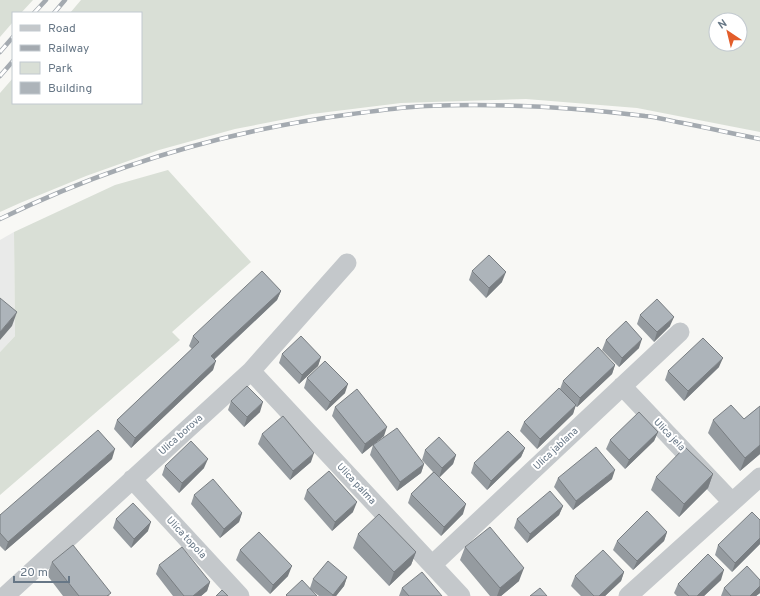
<svg xmlns="http://www.w3.org/2000/svg" width="760" height="596" font-family="Overpass,sans-serif">
<style>
.built{fill:#e9eae9}
.green{fill:#d9dfd6;fill-rule:evenodd}
.lines{fill:none;stroke-linecap:round;stroke-linejoin:round}
.minor{stroke:#c4c8cb;stroke-width:19}
.rail-casing{stroke:#a4aab0;stroke-width:4.5}
.rail{stroke:#fff;stroke-width:3;stroke-dasharray:9;stroke-linecap:butt}
.wall{fill:#959ba0}
.shaded-wall{fill:#797e82}
.building{fill:#adb4ba;stroke:#797e82}
.labels{text-anchor:middle;dominant-baseline:central;stroke-width:4;stroke-linejoin:round;paint-order:stroke}
.street-label{font-size:10px;fill:#677786;stroke:#fff}
</style>
<rect width="100%" height="100%" fill="#f8f8f5"/>
<path class="built" d="M 14,232 L 15,336 L 0,352 L 0,240 Z"/>
<path class="green" d="M 0,0 L 33,0 L 21,13 L 13,13 L 13,22 L 0,37 Z
M 81,0 L 760,0 L 760,132 L 637,108 L 526,99 L 401,103 L 312,114 L 235,129 L 159,150 L 86,176 L 20,203 L 0,212 L 0,93 L 13,78 L 13,103 L 141,103 L 141,13 L 70,13 ZM 716,20 L 740,20 L 740,44 L 716,44 Z
M 168,170 L 251,262 L 172,332 L 180,340 L 0,495 L 0,352 L 15,336 L 14,232 L 115,185 Z"/>
<g class="lines">
<path class="minor" d="M 251,371 L 461,596
M 622,386 L 732,502
M 132,479 L 240,596
M 432,565 L 680,332
M 5,596 L 251,371 L 347,263
M 628,596 L 760,477"/>
<defs>
<path id="rail" d="M 34,13 L 46,0
M 54,13 L 65,0
M 0,52 L 13,37
M 0,76 L 13,61
M 0,219 C 111,165 230,130 352,114 C 376,111 401,107 426,106 C 499,103 572,107 645,116 C 658,117 670,121 683,123 C 709,128 734,134 760,139"/>
</defs>
<use href="#rail" class="rail-casing"/>
<use href="#rail" class="rail"/>
</g>
<path class="wall" d="M 472,271 L 502,282 L 486,298 L 469,280 Z
M 281,291 L 277,300 L 215,359 L 213,370 L 131,448 L 114,429 L 117,420 L 192,349 L 189,346 L 193,336 Z
M 640,315 L 670,326 L 654,342 L 637,324 Z
M 606,340 L 639,348 L 619,367 L 602,350 Z
M 282,354 L 321,357 L 318,366 L 299,384 L 279,363 Z
M 615,365 L 612,374 L 577,407 L 575,406 L 573,414 L 537,449 L 520,431 L 524,422 L 560,389 L 563,381 Z
M 719,367 L 684,401 L 665,380 L 668,371 Z
M 307,378 L 345,393 L 326,411 L 304,388 Z
M 231,401 L 260,412 L 244,427 L 228,410 Z
M 760,406 L 760,454 L 740,471 L 708,433 L 713,420 L 744,419 Z
M 335,407 L 384,436 L 362,454 L 332,416 Z
M 658,432 L 654,441 L 625,469 L 606,449 L 610,440 Z
M 262,434 L 311,462 L 290,480 L 258,444 Z
M 373,445 L 424,464 L 421,473 L 397,491 L 370,455 Z
M 525,448 L 521,457 L 487,490 L 471,473 L 474,463 Z
M 425,450 L 456,455 L 453,464 L 439,477 L 463,514 L 441,536 L 408,503 L 411,494 L 433,472 L 422,460 Z
M 112,459 L 5,551 L 0,546 L 0,515 Z
M 165,466 L 204,468 L 179,493 L 162,475 Z
M 713,474 L 708,488 L 679,517 L 651,490 L 656,477 Z
M 558,478 L 612,479 L 573,510 L 554,487 Z
M 307,490 L 353,512 L 332,531 L 304,499 Z
M 194,495 L 242,513 L 239,522 L 220,538 L 191,504 Z
M 563,506 L 559,515 L 527,543 L 514,528 L 517,519 Z
M 116,519 L 148,531 L 131,548 L 113,528 Z
M 760,520 L 760,544 L 732,572 L 715,555 L 718,545 Z
M 667,532 L 664,541 L 633,570 L 613,550 L 617,541 Z
M 358,534 L 416,552 L 411,565 L 389,586 L 353,548 Z
M 465,547 L 519,581 L 501,596 L 490,596 L 460,560 Z
M 240,550 L 288,576 L 270,594 L 236,560 Z
M 52,562 L 110,596 L 63,596 L 47,575 Z
M 159,565 L 210,582 L 207,591 L 201,596 L 173,596 L 156,574 Z
M 624,572 L 621,581 L 605,596 L 581,596 L 571,586 L 575,576 Z
M 347,577 L 344,586 L 336,596 L 319,596 L 310,589 L 317,596 L 286,596 L 286,595 L 310,588 L 313,579 Z
M 721,580 L 704,596 L 677,596 L 674,593 L 678,584 Z
M 760,580 L 760,593 L 756,596 L 721,596 L 724,588 Z
M 402,588 L 442,596 L 399,596 Z"/>
<path class="shaded-wall" d="M 506,272 L 502,282 L 486,298 L 489,288 Z
M 281,291 L 277,300 L 208,365 L 211,356 Z
M 17,312 L 12,326 L 0,340 L 0,332 Z
M 674,317 L 670,326 L 654,342 L 657,332 Z
M 642,339 L 639,348 L 619,367 L 622,358 Z
M 321,357 L 318,366 L 299,384 L 302,375 Z
M 723,358 L 719,367 L 684,401 L 688,391 Z
M 216,361 L 213,370 L 131,448 L 135,438 Z
M 615,365 L 612,374 L 577,407 L 580,398 Z
M 348,384 L 345,393 L 326,411 L 330,402 Z
M 263,402 L 260,412 L 244,427 L 247,417 Z
M 576,405 L 573,414 L 537,449 L 540,439 Z
M 387,427 L 384,436 L 362,454 L 365,444 Z
M 658,432 L 654,441 L 625,469 L 629,460 Z
M 760,445 L 760,454 L 740,471 L 745,458 Z
M 525,448 L 521,457 L 487,490 L 491,481 Z
M 115,449 L 112,459 L 5,551 L 8,542 Z
M 314,453 L 311,462 L 290,480 L 293,471 Z
M 456,455 L 453,464 L 439,478 L 442,468 Z
M 208,459 L 204,468 L 179,493 L 182,483 Z
M 424,464 L 421,473 L 397,491 L 400,482 Z
M 615,470 L 612,479 L 573,510 L 576,501 Z
M 713,474 L 708,488 L 679,517 L 684,504 Z
M 357,502 L 353,512 L 332,531 L 335,522 Z
M 466,504 L 463,514 L 441,536 L 444,527 Z
M 563,506 L 559,515 L 527,543 L 530,534 Z
M 242,513 L 239,522 L 220,538 L 224,529 Z
M 151,522 L 148,531 L 131,548 L 134,539 Z
M 667,532 L 664,541 L 633,570 L 637,561 Z
M 760,538 L 760,544 L 732,572 L 735,563 Z
M 416,552 L 411,565 L 389,586 L 394,572 Z
M 292,566 L 288,576 L 270,594 L 273,585 Z
M 524,568 L 519,581 L 501,596 L 497,596 L 500,588 Z
M 724,570 L 721,580 L 704,596 L 697,596 Z
M 624,572 L 621,581 L 605,596 L 599,596 Z
M 347,577 L 344,586 L 336,596 L 332,596 Z
M 210,582 L 207,591 L 201,596 L 193,596 Z
M 760,586 L 760,593 L 756,596 L 750,596 Z"/>
<path class="building" d="M 489,255 L 506,272 L 489,288 L 472,271 Z
M 262,271 L 281,291 L 211,356 L 216,361 L 135,438 L 117,420 L 199,342 L 193,336 Z
M 0,298 L 17,312 L 0,332 Z
M 657,299 L 674,317 L 657,332 L 640,315 Z
M 626,321 L 642,339 L 622,358 L 606,340 Z
M 301,336 L 321,357 L 302,375 L 282,354 Z
M 703,338 L 723,358 L 688,391 L 668,371 Z
M 598,347 L 615,365 L 580,398 L 563,381 Z
M 325,361 L 348,384 L 330,402 L 307,378 Z
M 247,386 L 263,402 L 247,417 L 231,401 Z
M 559,388 L 576,405 L 540,439 L 524,422 Z
M 357,389 L 387,427 L 365,444 L 335,407 Z
M 731,405 L 744,419 L 760,406 L 760,445 L 745,458 L 713,420 Z
M 639,412 L 658,432 L 629,460 L 610,440 Z
M 283,416 L 314,453 L 293,471 L 262,434 Z
M 397,428 L 424,464 L 400,482 L 373,445 Z
M 98,430 L 115,449 L 8,542 L 0,533 L 0,515 Z
M 508,431 L 525,448 L 491,481 L 474,463 Z
M 439,437 L 456,455 L 442,468 L 425,450 Z
M 191,441 L 208,459 L 182,483 L 165,466 Z
M 596,447 L 615,470 L 576,501 L 558,478 Z
M 685,447 L 713,474 L 684,504 L 656,477 Z
M 329,471 L 357,502 L 335,522 L 307,490 Z
M 434,472 L 466,504 L 444,527 L 411,494 Z
M 213,479 L 242,513 L 224,529 L 194,495 Z
M 550,491 L 563,506 L 530,534 L 517,519 Z
M 133,503 L 151,522 L 134,539 L 116,519 Z
M 647,511 L 667,532 L 637,561 L 617,541 Z
M 752,512 L 760,520 L 760,538 L 735,563 L 718,545 Z
M 379,514 L 416,552 L 394,572 L 358,534 Z
M 490,527 L 524,568 L 500,588 L 465,547 Z
M 259,532 L 292,566 L 273,585 L 240,550 Z
M 73,545 L 111,593 L 107,596 L 79,596 L 52,562 Z
M 182,547 L 210,582 L 193,596 L 184,596 L 159,565 Z
M 603,550 L 624,572 L 599,596 L 594,596 L 575,576 Z
M 708,554 L 724,570 L 697,596 L 689,596 L 678,584 Z
M 328,561 L 347,577 L 333,595 L 313,579 Z
M 747,566 L 760,580 L 760,586 L 750,596 L 731,596 L 724,588 Z
M 422,572 L 442,596 L 409,596 L 402,588 Z
M 302,580 L 317,596 L 287,596 L 286,595 Z
M 540,588 L 547,596 L 530,596 Z
M 222,590 L 228,596 L 216,596 Z"/>
<g class="labels">
<g class="street-label">
<text transform="translate(181 435) rotate(-42)">Ulica borova</text>
<text transform="translate(669 435) rotate(46)">Ulica jela</text>
<text transform="translate(556 449) rotate(-43)">Ulica jablana</text>
<text transform="translate(356 484) rotate(47)">Ulica palma</text>
<text transform="translate(186 538) rotate(47)">Ulica topola</text>
</g>
</g>
<rect x="12" y="12" width="130" height="92" fill="#ffffff" stroke="#c2c9cf"/>
<rect x="20" y="25" width="20" height="6" fill="#c4c8cb" stroke="#c2c9cf"/>
<text x="48" y="32" font-size="12" fill="#677786">Road</text>
<rect x="20" y="45" width="20" height="6" fill="#a4aab0" stroke="#c2c9cf"/>
<text x="48" y="52" font-size="12" fill="#677786">Railway</text>
<rect x="20" y="62" width="20" height="12" fill="#d9dfd6" stroke="#c2c9cf"/>
<text x="48" y="72" font-size="12" fill="#677786">Park</text>
<rect x="20" y="82" width="20" height="12" fill="#adb4ba" stroke="#c2c9cf"/>
<text x="48" y="92" font-size="12" fill="#677786">Building</text>
<g transform="translate(728 32) rotate(325)"><circle r="19" fill="#ffffff" stroke="#c2c9cf"/>
<path d="M0-3L7 15L0 10L-7 15Z" fill="#e35d2a"/>
<text y="-6" font-size="11" font-weight="bold" text-anchor="middle" fill="#677786">N</text>
</g>
<path d="M14 576v6h55v-6" fill="none" stroke="#677786" stroke-width="2"/>
<text x="20" y="576" font-size="12" fill="#677786" stroke="#ffffff" stroke-width="3" paint-order="stroke">20 m</text>
</svg>
